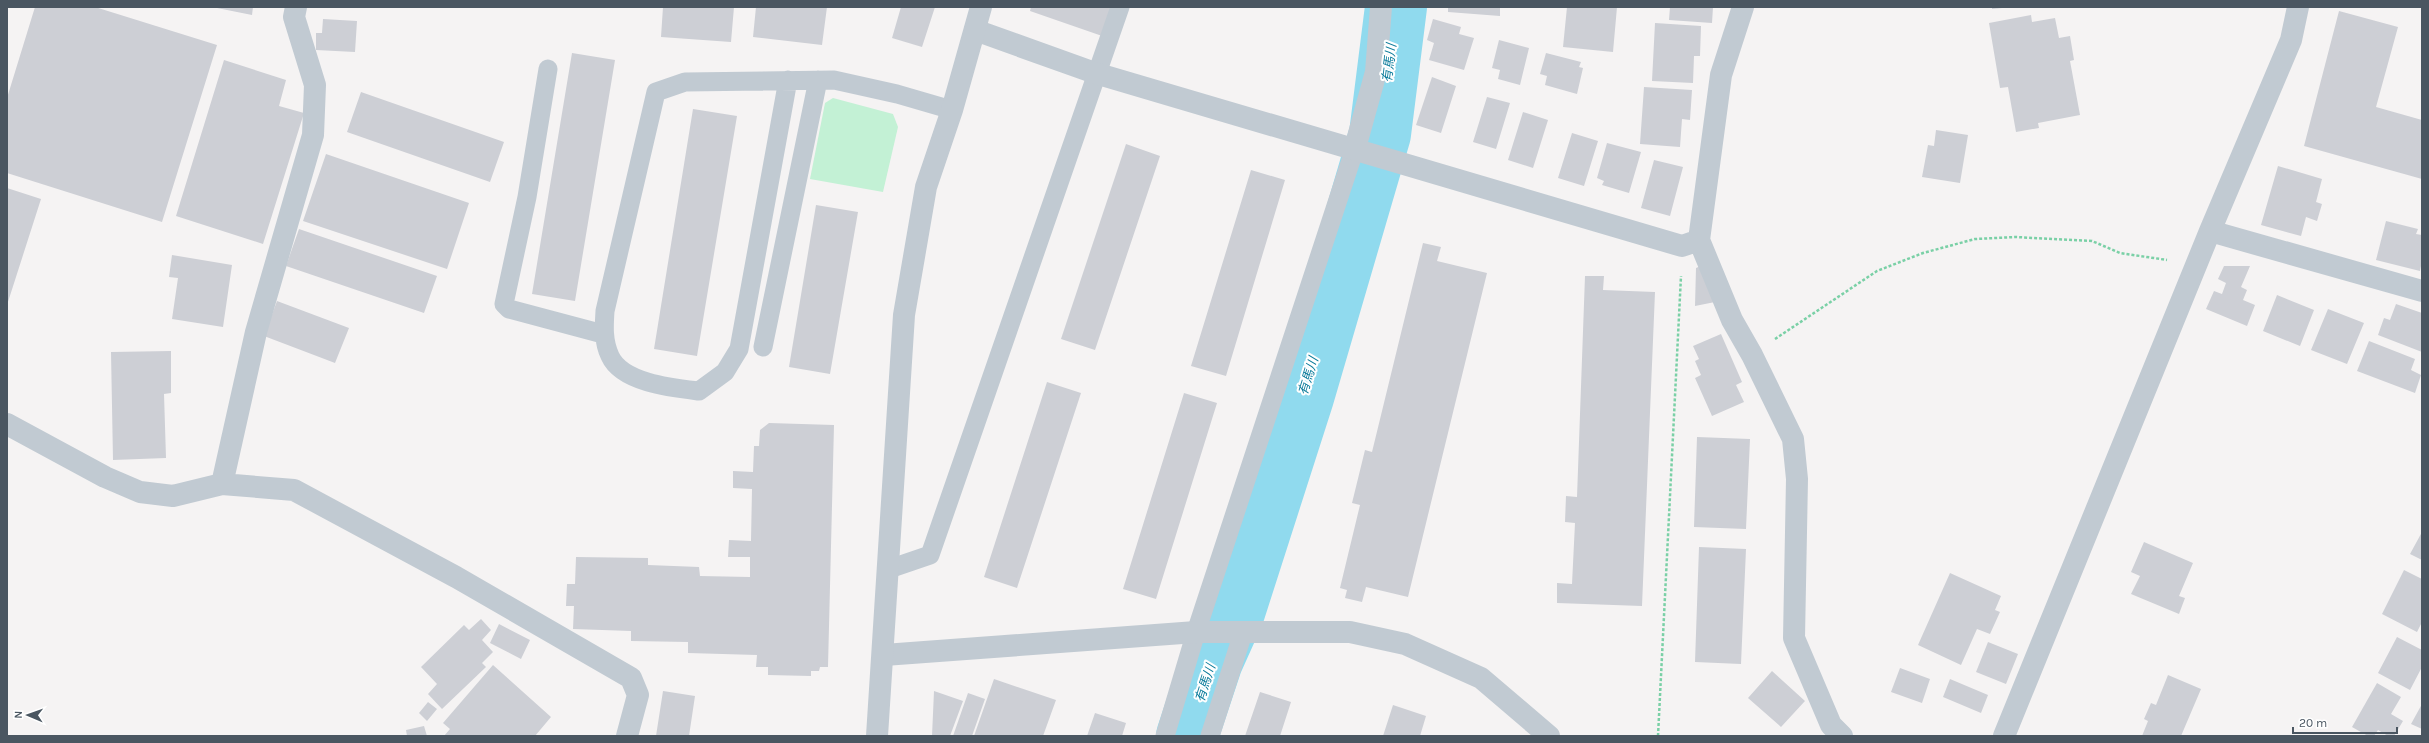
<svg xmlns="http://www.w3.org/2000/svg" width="2429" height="743" font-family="Karla,'Noto Sans JP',sans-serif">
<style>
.green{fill:#c3f1d5}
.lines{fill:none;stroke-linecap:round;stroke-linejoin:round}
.river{stroke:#90daee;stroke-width:62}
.building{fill:#cdcfd5}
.path{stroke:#7ad0a6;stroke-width:2.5;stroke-dasharray:3 2;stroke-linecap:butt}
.service{stroke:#c1cad2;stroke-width:19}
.minor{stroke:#c1cad2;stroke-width:22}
.tertiary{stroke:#c1cad2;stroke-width:22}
.labels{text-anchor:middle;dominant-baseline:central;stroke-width:4;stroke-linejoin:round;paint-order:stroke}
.water-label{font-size:13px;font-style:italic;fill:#0c7c9b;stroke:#fff}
</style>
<rect width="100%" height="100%" fill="#f5f3f3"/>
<path class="green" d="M 833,98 L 893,114 L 898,127 L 883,192 L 810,179 L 825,103 Z"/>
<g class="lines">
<path class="river" d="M 1187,736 L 1212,661 L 1234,612 L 1303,397 L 1380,134 L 1396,7"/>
</g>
<path class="building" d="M 35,7 L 95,7 L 217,45 L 162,222 L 7,173 L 7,98 Z
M 212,7 L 253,7 L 252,15 Z
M 663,7 L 734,7 L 731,42 L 661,37 Z
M 756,7 L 827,7 L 822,45 L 753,37 Z
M 901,7 L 935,7 L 922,47 L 892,38 Z
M 1031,7 L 1115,7 L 1105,37 L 1030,11 Z
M 1448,7 L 1500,7 L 1500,16 L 1448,12 Z
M 1567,7 L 1617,7 L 1613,52 L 1563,47 Z
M 1670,7 L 1713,7 L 1712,23 L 1669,20 Z
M 1992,7 L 2002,7 L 2002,8 L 1992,9 Z
M 2339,11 L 2398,27 L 2376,107 L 2422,120 L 2422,179 L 2304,146 Z
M 2031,15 L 2032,22 L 2055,18 L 2059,38 L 2070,36 L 2074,60 L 2070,61 L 2080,115 L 2038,123 L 2039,128 L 2016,132 L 2008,87 L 2000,88 L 1989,23 Z
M 323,19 L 357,21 L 355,52 L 316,50 L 316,33 L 322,33 Z
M 1433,19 L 1461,27 L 1459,34 L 1474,38 L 1464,70 L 1429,60 L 1434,43 L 1427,40 Z
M 1655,23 L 1701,26 L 1700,56 L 1694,56 L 1693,83 L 1652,81 Z
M 1499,40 L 1529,48 L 1520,85 L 1498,79 L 1500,70 L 1492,68 Z
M 572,53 L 615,60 L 575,301 L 532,294 Z
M 1546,53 L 1581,62 L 1579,67 L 1583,68 L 1577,94 L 1545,85 L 1547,76 L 1540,74 Z
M 224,60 L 286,80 L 279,106 L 304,113 L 263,244 L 176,216 Z
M 1432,77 L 1456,86 L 1441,133 L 1416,125 Z
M 1644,87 L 1692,90 L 1690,120 L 1682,119 L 1680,147 L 1640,144 Z
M 361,92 L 504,142 L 490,182 L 347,132 Z
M 1487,97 L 1510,103 L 1496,149 L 1473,142 Z
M 693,109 L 737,116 L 697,356 L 654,349 Z
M 1523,112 L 1548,120 L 1533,168 L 1508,160 Z
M 1936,130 L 1968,135 L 1960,183 L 1922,177 L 1928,145 L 1934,146 Z
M 1572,133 L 1598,141 L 1584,186 L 1558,178 Z
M 1607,143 L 1641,152 L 1629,193 L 1602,185 L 1604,181 L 1597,178 Z
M 1126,144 L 1160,156 L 1095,350 L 1061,339 Z
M 326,154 L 469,203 L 447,269 L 303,221 Z
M 1654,160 L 1683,167 L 1670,216 L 1641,208 Z
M 2278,166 L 2322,179 L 2316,202 L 2322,204 L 2317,221 L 2306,217 L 2301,236 L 2261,225 Z
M 1251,170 L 1285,180 L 1226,376 L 1191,366 Z
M 7,188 L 41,199 L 7,305 Z
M 816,205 L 858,212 L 830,374 L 789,367 Z
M 2386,221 L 2418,229 L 2416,234 L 2422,235 L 2422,261 L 2420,271 L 2376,260 Z
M 299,229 L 437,276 L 424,313 L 286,266 Z
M 1423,243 L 1441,247 L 1437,261 L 1487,273 L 1408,597 L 1366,587 L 1362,602 L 1345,598 L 1347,590 L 1340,588 L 1360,505 L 1352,503 L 1365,450 L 1372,452 Z
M 172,255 L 232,265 L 223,327 L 172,319 L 178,278 L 169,277 Z
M 1703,265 L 1715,302 L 1695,306 L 1696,268 Z
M 2224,266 L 2250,266 L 2241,287 L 2247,290 L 2243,300 L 2255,305 L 2247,326 L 2206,309 L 2214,291 L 2222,294 L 2226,283 L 2218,279 Z
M 1585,276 L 1604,276 L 1603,290 L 1655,292 L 1642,606 L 1557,603 L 1557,583 L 1572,584 L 1575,523 L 1565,522 L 1566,496 L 1577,497 Z
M 2277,295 L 2314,310 L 2300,346 L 2263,331 Z
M 277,301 L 349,328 L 335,363 L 264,336 Z
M 2396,304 L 2422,313 L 2422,352 L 2378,335 L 2384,318 L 2390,320 Z
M 2328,309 L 2364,323 L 2347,364 L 2311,350 Z
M 1721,334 L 1742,382 L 1736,385 L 1744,402 L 1712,416 L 1695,378 L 1701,375 L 1695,361 L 1699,359 L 1693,346 Z
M 2369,341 L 2415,359 L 2411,370 L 2421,375 L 2415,393 L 2357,371 Z
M 171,351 L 171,393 L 164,394 L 166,458 L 113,460 L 111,352 Z
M 1047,382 L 1081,393 L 1017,588 L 984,577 Z
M 1184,393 L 1217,403 L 1156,599 L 1123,589 Z
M 769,423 L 834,425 L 828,667 L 820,667 L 819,671 L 811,671 L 811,676 L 768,675 L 768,667 L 756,667 L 757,655 L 688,653 L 688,642 L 631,641 L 631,631 L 573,629 L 574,606 L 566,606 L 567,584 L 575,584 L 576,557 L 648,558 L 648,565 L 699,567 L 700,576 L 750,577 L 750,557 L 728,557 L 729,540 L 751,541 L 752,489 L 733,488 L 733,471 L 753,472 L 754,446 L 759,446 L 760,430 Z
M 1697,437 L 1750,439 L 1746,529 L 1694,527 Z
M 2422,532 L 2422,560 L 2410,554 Z
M 2144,542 L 2193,563 L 2179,596 L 2185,598 L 2179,614 L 2131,594 L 2140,576 L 2131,572 Z
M 1699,547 L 1746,549 L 1741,664 L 1695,662 Z
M 2404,570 L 2422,579 L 2422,622 L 2417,632 L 2382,614 Z
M 1950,573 L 2001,596 L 1995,610 L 2000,612 L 1990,634 L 1977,629 L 1961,665 L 1918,645 Z
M 481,619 L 491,630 L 482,640 L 493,652 L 482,663 L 486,667 L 442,709 L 428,694 L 437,684 L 421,667 L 464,625 L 469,630 Z
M 499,624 L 530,640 L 521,659 L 490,643 Z
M 2397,637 L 2422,650 L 2422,667 L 2410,690 L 2378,673 Z
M 1988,642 L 2018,654 L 2006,684 L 1976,672 Z
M 493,665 L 551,717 L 535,736 L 444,736 L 450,729 L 443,723 Z
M 1900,668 L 1930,679 L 1922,703 L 1891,692 Z
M 1772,671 L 1805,701 L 1781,727 L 1748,698 Z
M 2168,675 L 2201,689 L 2181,736 L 2142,736 L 2148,721 L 2144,719 L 2151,703 L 2156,705 Z
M 994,679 L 1056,700 L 1043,736 L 974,736 Z
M 1950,679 L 1988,695 L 1981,713 L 1943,697 Z
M 2377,683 L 2401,697 L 2391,714 L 2403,721 L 2394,736 L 2388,736 L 2378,730 L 2374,736 L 2368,736 L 2352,727 Z
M 663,691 L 695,696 L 689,736 L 656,736 Z
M 934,691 L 963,701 L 950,736 L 932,736 Z
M 1260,692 L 1291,702 L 1280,736 L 1245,736 Z
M 968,693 L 985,699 L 972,736 L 953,736 Z
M 428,702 L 437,709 L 427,721 L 419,713 Z
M 2422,704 L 2422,729 L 2411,724 Z
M 1393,705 L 1426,716 L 1420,736 L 1383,736 Z
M 1095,713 L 1126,723 L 1122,736 L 1087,736 Z
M 424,726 L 427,736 L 407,736 L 406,730 Z"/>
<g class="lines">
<path class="path" d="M 1775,339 L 1877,271 L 1923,253 L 1975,239 L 2015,237 L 2092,241 L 2120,253 L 2167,260
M 1658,736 L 1681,276"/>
<path class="service" d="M 548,69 L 527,197 L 504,304 L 509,309 L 603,334
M 788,80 L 739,349 L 725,372 L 699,391 C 673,388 622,383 610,356 C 603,341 604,326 605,311 L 656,92 L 685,82 L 834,80 L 897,94 L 952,110
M 763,347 L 818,80
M 889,569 L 930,555 L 1120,7
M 1165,736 L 1196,632 L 1355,148
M 1210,736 L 1243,633"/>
<path class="minor" d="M 1743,7 L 1721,75 L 1699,240 L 1732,320 L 1752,355 L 1793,439 L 1797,479 L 1794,638 L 1831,725 L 1842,736
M 975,30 L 1095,73 L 1682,246 L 1699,240
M 1355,148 L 1376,72 L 1381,7
M 2210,231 L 2422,291
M 7,424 L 105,477 L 140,492 L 173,496 L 222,484 L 294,490 L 456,577 L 631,678 L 638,695 L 627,736
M 222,484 L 256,332 L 313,135 L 315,85 L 294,17 L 296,7
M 884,655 L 1196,632 L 1350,632 L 1405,644 L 1481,678 L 1549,736
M 2004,736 L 2210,231 L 2291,40 L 2298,7"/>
<path class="tertiary" d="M 877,736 L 904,315 L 926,187 L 952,110 L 981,7"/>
</g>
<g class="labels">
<g class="water-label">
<text transform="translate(1389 63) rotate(-83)">有馬川</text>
<text transform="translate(1308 376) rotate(-73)">有馬川</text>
<text transform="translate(1205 683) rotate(-72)">有馬川</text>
</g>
</g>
<rect width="2429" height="743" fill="none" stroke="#4a5661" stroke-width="16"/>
<g transform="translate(28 715) rotate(272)" stroke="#ffffff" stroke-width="3" paint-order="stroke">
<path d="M0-3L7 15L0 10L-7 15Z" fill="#4a5661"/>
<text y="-6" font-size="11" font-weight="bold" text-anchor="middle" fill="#4a5661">N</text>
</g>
<path d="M2293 727v6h104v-6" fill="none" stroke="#4a5661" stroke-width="2"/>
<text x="2299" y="727" font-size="12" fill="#4a5661" stroke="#ffffff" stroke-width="3" paint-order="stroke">20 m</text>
</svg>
